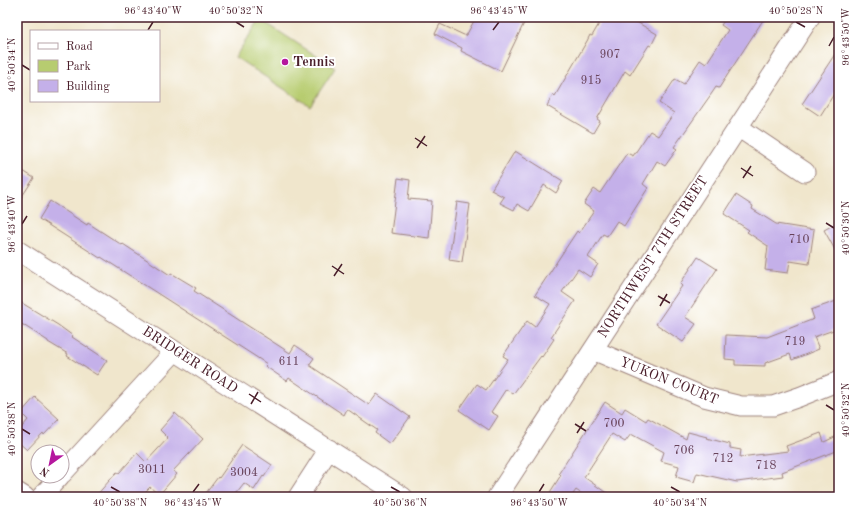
<svg xmlns="http://www.w3.org/2000/svg" width="856" height="514" font-family="'Old Standard TT',serif">
<style>
.green{fill:#b7cc70;stroke:#80764e}
.building{fill:#c4b0e9}
.lines{fill:none;stroke-linecap:round;stroke-linejoin:round}
.street-casing{stroke:#9d827c;stroke-width:21}
.street{stroke:#fff;stroke-width:19}
.ticks{fill:none;stroke:#4a1f2b;stroke-width:1.5}
.poi-dot{fill:#b5179e;stroke:#fff;stroke-width:1.5}
.labels{text-anchor:middle;dominant-baseline:central;stroke-width:4;stroke-linejoin:round;paint-order:stroke}
.number-label{font-size:12px;fill:#68435a}
.poi-label{font-size:14px;font-weight:bold;fill:#4a1f2b;stroke:#fff;text-anchor:start}
.street-label{font-size:14px;fill:#4a1f2b;stroke:#fff}
.neatline{fill:none;stroke:#4a1f2b;stroke-width:1.5}
.ticks-label{font-size:10px;text-anchor:middle;fill:#4a1f2b}
</style>
<rect width="100%" height="100%" fill="#fff"/>
<filter id="ink" filterUnits="userSpaceOnUse"><feTurbulence type="fractalNoise" baseFrequency=".025" numOctaves="2"/><feDisplacementMap in="SourceGraphic" scale="8" xChannelSelector="R" yChannelSelector="G"/><feConvolveMatrix kernelMatrix="1 2 1 2 8 2 1 2 1" color-interpolation-filters="sRGB"/></filter>
<filter id="wash" filterUnits="userSpaceOnUse"><feTurbulence type="fractalNoise" baseFrequency=".012" numOctaves="4" result="noise"/><feDisplacementMap in="SourceGraphic" scale="16" xChannelSelector="R" yChannelSelector="G"/><feGaussianBlur stdDeviation="0.9" result="paint"/><feColorMatrix in="noise" values="0 0 0 0 0 0 0 0 0 0 0 0 0 0 0 0 0 1.4 0 .05"/><feComposite in="paint" operator="in"/></filter>
<g filter="url(#wash)">
<rect width="100%" height="100%" fill="#f0e6cc"/>
<path class="green" d="M 260,19 L 335,68 L 310,106 L 235,57 Z"/>
<g id="blocks">
<path class="building" d="M 476,17 L 511,17 L 524,23 L 501,71 L 461,51 L 462,48 L 435,34 L 440,24 L 466,36 Z
M 603,17 L 628,17 L 657,34 L 651,46 L 649,45 L 630,75 L 625,71 L 597,119 L 600,121 L 593,133 L 547,106 L 553,94 L 555,96 L 587,41 L 590,35 L 592,36 Z
M 727,17 L 765,17 L 719,88 L 716,87 L 712,93 L 674,147 L 677,149 L 665,166 L 657,161 L 643,184 L 648,188 L 624,226 L 617,221 L 607,236 L 603,234 L 588,257 L 598,264 L 590,277 L 578,269 L 562,292 L 575,301 L 551,337 L 554,339 L 542,357 L 541,356 L 513,394 L 506,389 L 491,412 L 498,416 L 489,430 L 459,410 L 477,384 L 486,390 L 508,359 L 503,356 L 527,321 L 535,327 L 550,304 L 535,295 L 577,231 L 579,233 L 594,211 L 584,204 L 594,189 L 600,193 L 627,153 L 633,156 L 650,131 L 658,136 L 674,113 L 659,103 L 675,79 L 684,84 L 700,60 L 706,64 L 728,30 L 721,25 Z
M 839,48 L 839,86 L 820,116 L 802,104 Z
M 515,151 L 563,181 L 556,193 L 544,185 L 529,211 L 517,204 L 514,210 L 500,203 L 504,197 L 491,190 Z
M 23,171 L 34,178 L 17,204 L 17,180 Z
M 398,178 L 410,180 L 408,199 L 432,201 L 429,238 L 391,233 Z
M 736,195 L 753,206 L 752,209 L 776,224 L 814,230 L 809,264 L 790,261 L 788,273 L 765,270 L 768,246 L 747,232 L 749,230 L 724,214 Z
M 50,201 L 87,225 L 88,223 L 122,245 L 123,244 L 170,275 L 171,273 L 196,288 L 194,291 L 290,353 L 295,345 L 314,358 L 309,365 L 369,405 L 377,394 L 410,417 L 390,444 L 375,433 L 377,430 L 347,409 L 344,415 L 289,378 L 287,381 L 265,366 L 267,364 L 101,257 L 100,258 L 39,219 Z
M 457,202 L 470,204 L 462,262 L 449,260 Z
M 839,222 L 839,257 L 824,230 Z
M 698,257 L 717,269 L 685,317 L 696,324 L 683,342 L 656,324 L 682,286 L 680,284 Z
M 17,300 L 58,325 L 73,336 L 72,337 L 107,360 L 97,375 L 67,356 L 68,354 L 48,342 L 48,341 L 17,321 Z
M 839,300 L 839,328 L 814,337 L 819,349 L 792,360 L 790,354 L 765,363 L 765,366 L 735,365 L 735,360 L 725,359 L 726,335 L 767,337 L 814,319 L 811,310 Z
M 35,397 L 59,419 L 44,435 L 43,433 L 27,450 L 17,441 L 17,433 L 28,420 L 21,413 Z
M 605,402 L 622,413 L 625,408 L 646,421 L 648,418 L 686,439 L 688,432 L 707,437 L 706,438 L 730,444 L 730,448 L 741,450 L 740,457 L 788,451 L 786,446 L 821,433 L 824,442 L 839,435 L 839,450 L 782,472 L 783,476 L 737,482 L 697,473 L 694,482 L 676,477 L 679,466 L 661,461 L 664,452 L 631,434 L 625,442 L 612,434 L 584,477 L 612,497 L 586,497 L 576,490 L 571,497 L 547,497 L 561,475 L 559,473 Z
M 175,413 L 203,439 L 173,471 L 177,474 L 159,495 L 150,487 L 140,497 L 95,497 L 117,472 L 119,473 L 137,453 L 146,462 L 168,438 L 160,430 Z
M 242,445 L 272,465 L 264,477 L 263,476 L 254,490 L 244,483 L 233,497 L 203,497 L 218,477 L 219,478 Z"/>
</g>
</g>
<g filter="url(#ink)">
<use href="#blocks" fill-opacity="0" stroke="#9d827c" stroke-width="1"/>
<g class="lines">
<defs>
<path id="street" d="M 738,127 L 805,172
M 17,250 L 403,497
M 593,350 L 704,397 L 741,406 L 773,406 L 799,397 L 839,381
M 62,474 L 175,351
M 17,492 L 25,497
M 41,497 L 60,476
M 298,497 L 329,449
M 497,497 L 810,17"/>
</defs>
<use href="#street" class="street-casing"/>
<use href="#street" class="street"/>
</g>
</g>
<path class="ticks" d="M 236,22 L 244,27M 796,22 L 805,27M 148,30 L 153,22M 493,30 L 499,22M 829,46 L 834,37M 22,65 L 30,70M 415,138 L 427,146M 417,148 L 425,136M 741,168 L 753,176M 743,178 L 751,166M 826,223 L 834,228M 22,224 L 27,216M 332,266 L 344,274M 334,276 L 342,264M 658,296 L 670,303M 660,306 L 667,294M 249,394 L 261,402M 251,404 L 258,392M 826,405 L 834,410M 575,424 L 586,431M 22,429 L 30,434M 577,433 L 584,422M 111,487 L 120,492M 391,487 L 400,492M 671,487 L 680,492M 193,492 L 199,484M 539,492 L 544,484"/>
<circle class="poi-dot" cx="285" cy="62" r="4"/>
<g class="labels">
<g class="number-label">
<text x="610" y="55">907</text>
<text x="591" y="81">915</text>
<text x="799" y="240">710</text>
<text x="795" y="342">719</text>
<text x="289" y="362">611</text>
<text x="614" y="424">700</text>
<text x="684" y="451">706</text>
<text x="723" y="459">712</text>
<text x="766" y="466">718</text>
<text x="152" y="470">3011</text>
<text x="244" y="473">3004</text>
</g>
<g class="poi-label">
<text x="293" y="62">Tennis</text>
</g>
<g class="street-label">
<text transform="translate(653 257) rotate(-57)">NORTHWEST 7TH STREET</text>
<text transform="translate(190 360) rotate(33)">BRIDGER ROAD</text>
<text transform="translate(669 381) rotate(22)">YUKON COURT</text>
</g>
</g>
<rect width="856" height="514" fill="none" stroke="#fff" stroke-width="44"/>
<rect x="30" y="30" width="130" height="72" fill="#ffffff" stroke="#b7a5aa"/>
<rect x="38" y="43" width="20" height="6" fill="#ffffff" stroke="#b7a5aa"/>
<text x="66" y="50" font-size="12" fill="#4a1f2b">Road</text>
<rect x="38" y="60" width="20" height="12" fill="#b7cc70" stroke="#b7a5aa"/>
<text x="66" y="70" font-size="12" fill="#4a1f2b">Park</text>
<rect x="38" y="80" width="20" height="12" fill="#c4b0e9" stroke="#b7a5aa"/>
<text x="66" y="90" font-size="12" fill="#4a1f2b">Building</text>
<g transform="translate(50 464) rotate(213)"><circle r="19" fill="#ffffff" stroke="#b7a5aa"/>
<path d="M0-3L7 15L0 10L-7 15Z" fill="#b5179e"/>
<text y="-6" font-size="11" font-weight="bold" text-anchor="middle" fill="#4a1f2b">N</text>
</g>
<rect x="22" y="22" width="812" height="470" class="neatline"/>
<g class="ticks-label">
<text x="153" y="14">96°43'40"W</text>
<text x="236" y="14">40°50'32"N</text>
<text x="499" y="14">96°43'45"W</text>
<text x="796" y="14">40°50'28"N</text>
<text transform="translate(845 37) rotate(-90)" y="4">96°43'50"W</text>
<text transform="translate(11 65) rotate(-90)" y="4">40°50'34"N</text>
<text transform="translate(11 224) rotate(-90)" y="4">96°43'40"W</text>
<text transform="translate(845 228) rotate(-90)" y="4">40°50'30"N</text>
<text transform="translate(845 410) rotate(-90)" y="4">40°50'32"N</text>
<text transform="translate(11 429) rotate(-90)" y="4">40°50'38"N</text>
<text x="120" y="506">40°50'38"N</text>
<text x="193" y="506">96°43'45"W</text>
<text x="400" y="506">40°50'36"N</text>
<text x="539" y="506">96°43'50"W</text>
<text x="680" y="506">40°50'34"N</text>
</g>
</svg>
